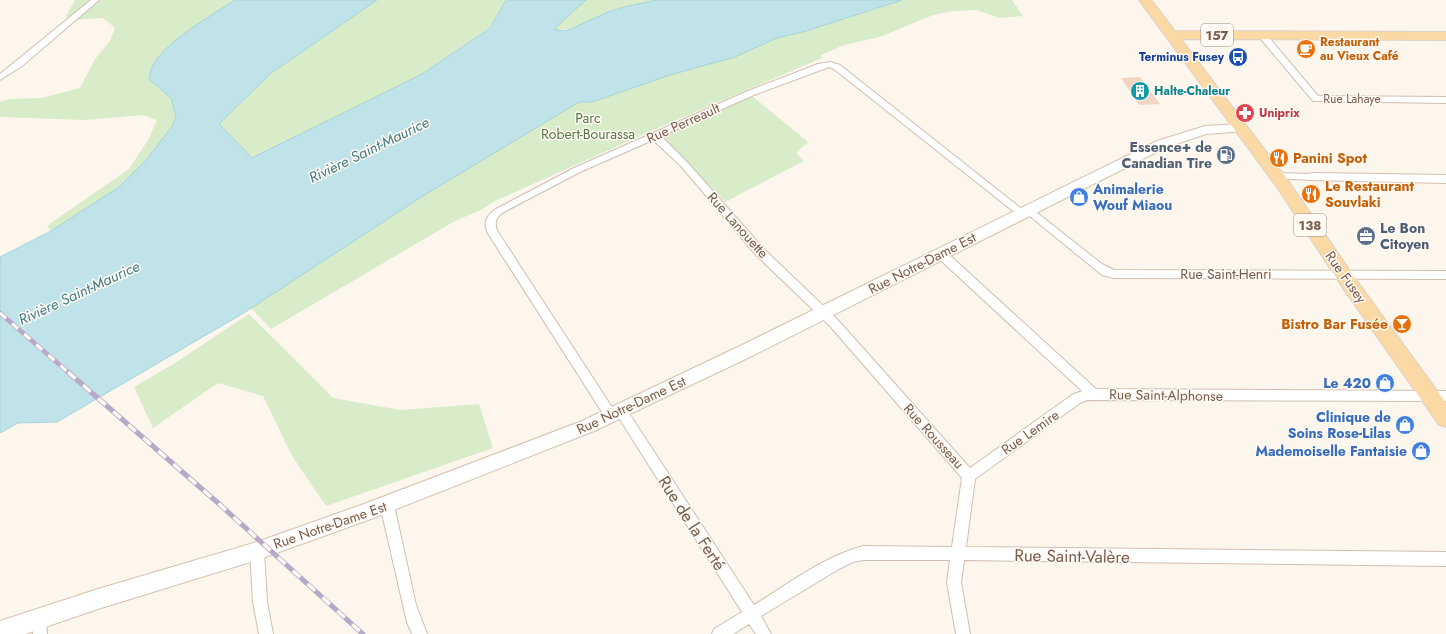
<svg xmlns="http://www.w3.org/2000/svg" width="1446" height="634" font-family="Jost,sans-serif">
<style>
.green{fill:#d8ecc9}
.water{fill:#bfe3e8;stroke:#a5d3da}
.building{fill:#f3d5c3}
.lines{fill:none;stroke-linecap:round;stroke-linejoin:round}
.street-casing{stroke:#d1beb0;stroke-width:2}
.secondary-casing{stroke:#d6c0b0;stroke-width:2}
.primary-casing{stroke:#dad1cd;stroke-width:2}
.street{fill:#fff;fill-rule:evenodd}
.secondary{fill:#fff;fill-rule:evenodd}
.primary{fill:#fbd9a5;fill-rule:evenodd}
.rail-far1-casing{stroke:#b9a8c9;stroke-width:4.5}
.rail-casing{stroke:#b9a8c9;stroke-width:5}
.rail-far1{stroke:#fffaf3;stroke-width:3;stroke-dasharray:8;stroke-linecap:butt}
.rail{stroke:#fffaf3;stroke-width:3.5;stroke-dasharray:10;stroke-linecap:butt}
.labels{text-anchor:middle;dominant-baseline:central;stroke-width:3;stroke-linejoin:round;paint-order:stroke}
.far-food-label{font-size:12px;font-weight:bold;fill:#c56008;stroke:#fffaf3;text-anchor:start}
.far-transit-label{font-size:12px;font-weight:bold;fill:#164399;stroke:#fffaf3;text-anchor:end}
.far-culture-label{font-size:12px;font-weight:bold;fill:#0d838f;stroke:#fffaf3;text-anchor:start}
.far-street-label{font-size:12px;fill:#7a5c4d;stroke:#fffaf3}
.far-health-label{font-size:12px;font-weight:bold;fill:#be3a42;stroke:#fffaf3;text-anchor:start}
.shield{fill:#fffaf3;stroke:#a28b7f;stroke-width:1}
.shield-label{font-size:13px;font-weight:bold;fill:#7a5c4d}
.park-label{font-size:14px;fill:#537a41;stroke:#fffaf3}
.street-label{font-size:14px;fill:#7a5c4d;stroke:#fffaf3}
.service-label{font-size:14px;font-weight:bold;fill:#4e5e75;stroke:#fffaf3;text-anchor:end}
.food-label{font-size:14px;font-weight:bold;fill:#c56008;stroke:#fffaf3;text-anchor:start}
.shop-label{font-size:14px;font-weight:bold;fill:#366cbe;stroke:#fffaf3;text-anchor:end}
.water-label{font-size:15px;font-style:italic;fill:#437c86;stroke:#fffaf3}
.near-street-label{font-size:17px;fill:#7a5c4d;stroke:#fffaf3}
</style>
<rect width="100%" height="100%" fill="#fdf6ec"/>
<path class="green" d="M 75,0 L 235,0 L 188,32 L 149,79 L 171,98 L 176,117 L 171,128 L 146,160 L 119,187 L 51,231 L 47,227 L 51,223 L 129,169 L 148,140 L 157,120 L 143,115 L 86,120 L 0,117 L 0,102 L 9,99 L 41,98 L 80,88 L 95,59 L 110,41 L 115,28 L 103,18 L 70,20 L 66,16 Z
M 377,0 L 506,0 L 490,27 L 422,74 L 252,159 L 218,124 L 270,74 Z
M 586,0 L 657,0 C 647,5 634,4 623,7 C 600,12 580,31 556,30 L 556,27 Z
M 870,0 L 1012,0 L 1023,16 L 999,18 L 977,10 L 953,11 L 933,15 L 880,37 L 844,45 L 821,55 L 822,58 L 649,132 L 495,201 L 481,210 L 455,221 L 271,329 L 248,305 L 575,100 Z
M 752,96 L 808,142 L 796,153 L 804,161 L 725,202 L 658,133 Z
M 249,314 L 333,398 L 400,410 L 479,404 L 493,448 L 326,506 L 292,456 L 263,396 L 218,383 L 153,428 L 134,387 L 175,363 Z"/>
<path class="water" d="M 235,0 L 377,0 L 270,74 L 219,124 L 252,158 L 422,74 L 490,28 L 506,0 L 586,0 L 556,27 L 556,30 L 565,31 L 573,28 L 608,12 L 624,7 L 657,0 L 902,0 L 806,31 L 777,38 L 735,57 L 670,75 L 592,102 L 579,102 L 423,196 L 242,314 L 57,422 L 18,423 L 0,433 L 0,257 L 51,231 L 119,187 L 146,160 L 171,128 L 176,117 L 171,98 L 149,79 C 150,76 150,71 152,67 C 163,43 212,15 235,0 Z"/>
<path class="building" d="M 1140,77 L 1160,104 L 1139,105 L 1121,78 Z"/>
<g class="lines">
<defs>
<path id="street" d="M 91,0 L 99,0 L 22,66 L 0,80 L 0,74 Z
M 1260,34 L 1266,34 L 1318,96 L 1446,97 L 1446,103 L 1313,101 L 1260,38 Z
M 830,62 L 840,65 L 1023,210 L 1028,207 L 1031,208 L 1102,264 L 1114,270 L 1446,271 L 1446,279 L 1114,278 L 1102,275 L 1026,213 L 1021,216 L 1018,215 L 834,69 L 829,67 L 754,95 L 661,136 L 687,162 L 764,249 L 837,319 L 970,468 L 1072,395 L 1082,391 L 936,256 L 935,253 L 936,250 L 944,250 L 1096,389 L 1446,391 L 1446,401 L 1087,400 L 1080,403 L 975,479 L 966,547 L 1446,552 L 1446,566 L 964,560 L 961,582 L 970,634 L 956,634 L 947,582 L 950,560 L 863,560 L 853,562 L 839,569 L 761,616 L 771,634 L 756,634 L 749,624 L 733,634 L 712,634 L 714,629 L 742,612 L 617,415 L 615,411 L 617,407 L 621,406 L 625,407 L 754,605 C 788,584 823,557 863,546 L 952,547 L 962,478 L 829,325 L 756,255 L 681,166 L 653,140 L 580,172 L 502,213 C 495,219 494,224 498,232 L 615,412 L 617,416 L 615,420 L 611,421 L 607,420 L 489,235 C 483,225 485,216 496,209 L 574,168 L 748,91 L 818,64 Z
M 1276,173 L 1313,174 L 1318,177 L 1313,180 L 1273,178 L 1271,176 L 1273,174 Z
M 387,499 L 392,501 L 394,505 L 416,605 L 427,634 L 412,634 L 407,622 L 380,505 L 382,501 Z
M 257,544 L 262,546 L 264,551 L 267,602 L 273,634 L 259,634 L 253,602 L 250,551 L 252,546 Z
M 39,612 L 44,614 L 46,619 L 47,634 L 33,634 L 32,619 L 34,614 Z"/>
<path id="secondary" d="M 1240,124 L 1245,125 L 1246,128 L 1245,131 L 1206,134 L 1167,147 L 752,356 L 594,431 L 371,519 L 257,560 L 98,609 L 25,634 L 0,634 L 0,621 L 98,589 L 257,542 L 364,504 L 582,421 L 740,346 L 1157,141 L 1205,126 Z
M 1313,173 L 1446,175 L 1446,183 L 1308,180 L 1306,177 L 1308,174 Z"/>
<path id="primary" d="M 1139,0 L 1151,0 L 1175,31 L 1446,32 L 1446,40 L 1181,39 L 1287,179 L 1357,281 L 1446,403 L 1446,427 L 1439,425 L 1345,291 L 1277,187 Z"/>
</defs>
<use href="#street" class="street-casing"/>
<use href="#secondary" class="secondary-casing"/>
<use href="#primary" class="primary-casing"/>
<use href="#street" class="street"/>
<use href="#secondary" class="secondary"/>
<use href="#primary" class="primary"/>
<defs>
<path id="rail-far1" d="M 0,313 L 69,373"/>
<path id="rail" d="M 68,372 L 218,503 L 363,634"/>
</defs>
<use href="#rail-far1" class="rail-far1-casing"/>
<use href="#rail" class="rail-casing"/>
<use href="#rail-far1" class="rail-far1"/>
<use href="#rail" class="rail"/>
</g>
<defs>
<symbol id="cafe-disc" viewBox="-11 -11 22 22"><circle r="9.5" fill="#e8710a" stroke="#fffaf3"/><path d="M-5.5-4.5H6V0H3Q3 3.5 0 3.5H-2.5Q-5.5 3.5-5.5 0ZM3-3.2v2h1.7v-2ZM-6 4.5H4V6H-6Z" fill="#fff"/></symbol>
<symbol id="bus-disc" viewBox="-11 -11 22 22"><circle r="9.5" fill="#1a4fb4" stroke="#fffaf3"/><path d="M-5-6H5V4H4V6H2V4H-2V6H-4V4H-5ZM-3.5-4V0h7V-4ZM-3.5 1.2v1.5H-2V1.2ZM2 1.2v1.5H3.5V1.2Z" fill="#fff"/></symbol>
<symbol id="building-disc" viewBox="-11 -11 22 22"><circle r="9.5" fill="#0f9aa8" stroke="#fffaf3"/><path d="M-4-6H4V6H1V3H-1V6H-4ZM-2.5-4.3h1.7v1.8h-1.7ZM.8-4.3h1.7v1.8H.8ZM-2.5-1h1.7V.8h-1.7ZM.8-1h1.7V.8H.8Z" fill="#fff"/></symbol>
<symbol id="pharmacy-disc" viewBox="-11 -11 22 22"><circle r="9.5" fill="#e0444e" stroke="#fffaf3"/><path d="M-2-6h4v4h4v4h-4v4h-4v-4h-4v-4h4Z" fill="#fff"/></symbol>
<symbol id="fuel-disc" viewBox="-11 -11 22 22"><circle r="9.5" fill="#5c6f8a" stroke="#fffaf3"/><path d="M-5.5-6h7V0h2V4h1.3V-2.5L3-4.5l.8-.8L6-3V5H2.5V1h-1V6h-7ZM-4.2-4.7v3.2H.2V-4.7Z" fill="#fff"/></symbol>
<symbol id="restaurant-disc" viewBox="-11 -11 22 22"><circle r="9.5" fill="#e8710a" stroke="#fffaf3"/><path d="M-5-6h1v4h1v-4h1v4h1v-4h1v5L-1.5 .5V6h-2V.5L-5-1ZM5-6V6H3V1.5H1.5Q1.5-4 5-6Z" fill="#fff"/></symbol>
<symbol id="shop-disc" viewBox="-11 -11 22 22"><circle r="9.5" fill="#3f7fe0" stroke="#fffaf3"/><path d="M-5-2.5h2.3a2.7 3.5 0 0 1 5.4 0H5L5.5 6h-11ZM-1.5-2.5h3a1.5 2.3 0 0 0-3 0Z" fill="#fff"/></symbol>
<symbol id="office-disc" viewBox="-11 -11 22 22"><circle r="9.5" fill="#5c6f8a" stroke="#fffaf3"/><path d="M-6-3h4V-5.5h4V-3h4V5H-6ZM-1-4.5V-3h2v-1.5ZM-6 0V1H6V0Z" fill="#fff"/></symbol>
<symbol id="bar-disc" viewBox="-11 -11 22 22"><circle r="9.5" fill="#e8710a" stroke="#fffaf3"/><path d="M-6-5H6L.8 .8V4.5H3.5V6h-7V4.5H-.8V.8Z" fill="#fff"/></symbol>
</defs>
<g fill-rule="evenodd">
<use href="#cafe-disc" x="1295" y="38" width="22" height="22"/>
<use href="#bus-disc" x="1227" y="46" width="22" height="22"/>
<use href="#building-disc" x="1129" y="80" width="22" height="22"/>
<use href="#pharmacy-disc" x="1234" y="102" width="22" height="22"/>
<use href="#fuel-disc" x="1215" y="144" width="22" height="22"/>
<use href="#restaurant-disc" x="1268" y="147" width="22" height="22"/>
<use href="#restaurant-disc" x="1300" y="183" width="22" height="22"/>
<use href="#shop-disc" x="1068" y="186" width="22" height="22"/>
<use href="#office-disc" x="1355" y="225" width="22" height="22"/>
<use href="#bar-disc" x="1391" y="313" width="22" height="22"/>
<use href="#shop-disc" x="1374" y="372" width="22" height="22"/>
<use href="#shop-disc" x="1394" y="414" width="22" height="22"/>
<use href="#shop-disc" x="1410" y="440" width="22" height="22"/>
</g>
<g class="labels">
<g class="far-food-label">
<text x="1320" y="42">Restaurant<tspan x="1320" dy="14">au Vieux Café</tspan></text>
</g>
<g class="far-transit-label">
<text x="1224" y="57">Terminus Fusey</text>
</g>
<g class="far-culture-label">
<text x="1154" y="91">Halte-Chaleur</text>
</g>
<g class="far-street-label">
<text x="1352" y="99">Rue Lahaye</text>
</g>
<g class="far-health-label">
<text x="1259" y="113">Uniprix</text>
</g>
<g class="shield">
<rect x="1201" y="24" width="32" height="22" rx="3"/>
<rect x="1294" y="214" width="32" height="22" rx="3"/>
</g>
<g class="shield-label">
<text x="1217" y="35">157</text>
<text x="1310" y="225">138</text>
</g>
<g class="park-label">
<text x="588" y="118">Parc<tspan x="588" dy="16">Robert-Bourassa</tspan></text>
</g>
<g class="street-label">
<text transform="translate(683 123) rotate(-24)">Rue Perreault</text>
<text transform="translate(738 225) rotate(48)">Rue Lanouette</text>
<text transform="translate(922 263) rotate(-27)">Rue Notre-Dame Est</text>
<text x="1226" y="274">Rue Saint-Henri</text>
<text transform="translate(1346 277) rotate(55)">Rue Fusey</text>
<text transform="translate(1166 395) rotate(1)">Rue Saint-Alphonse</text>
<text transform="translate(631 405) rotate(-25)">Rue Notre-Dame Est</text>
<text transform="translate(1030 432) rotate(-35)">Rue Lemire</text>
<text transform="translate(934 436) rotate(48)">Rue Rousseau</text>
<text transform="translate(330 525) rotate(-19)">Rue Notre-Dame Est</text>
</g>
<g class="service-label">
<text x="1212" y="147">Essence+ de<tspan x="1212" dy="16">Canadian Tire</tspan></text>
<text x="1380" y="228" text-anchor="start">Le Bon<tspan x="1380" dy="16">Citoyen</tspan></text>
</g>
<g class="food-label">
<text x="1293" y="158">Panini Spot</text>
<text x="1325" y="186">Le Restaurant<tspan x="1325" dy="16">Souvlaki</tspan></text>
<text x="1388" y="324" text-anchor="end">Bistro Bar Fusée</text>
</g>
<g class="shop-label">
<text x="1093" y="189" text-anchor="start">Animalerie<tspan x="1093" dy="16">Wouf Miaou</tspan></text>
<text x="1371" y="383">Le 420</text>
<text x="1391" y="417">Clinique de<tspan x="1391" dy="16">Soins Rose-Lilas</tspan></text>
<text x="1407" y="451">Mademoiselle Fantaisie</text>
</g>
<g class="water-label">
<text transform="translate(369 150) rotate(-26)">Rivière Saint-Maurice</text>
<text transform="translate(79 293) rotate(-25)">Rivière Saint-Maurice</text>
</g>
<g class="near-street-label">
<text transform="translate(692 523) rotate(57)">Rue de la Ferté</text>
<text transform="translate(1072 556) rotate(1)">Rue Saint-Valère</text>
</g>
</g>
</svg>
